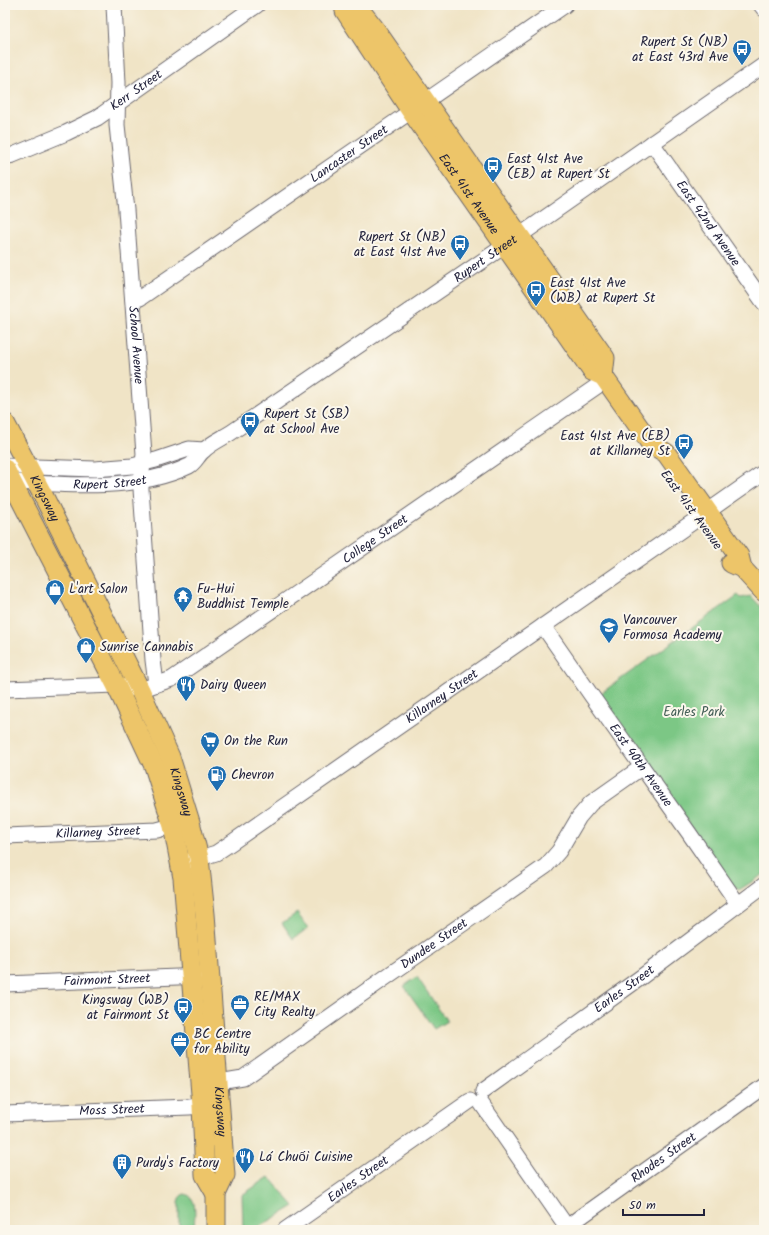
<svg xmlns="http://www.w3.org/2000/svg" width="769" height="1235" font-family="Kalam,sans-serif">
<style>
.green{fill:#7bc785;stroke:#4e7460}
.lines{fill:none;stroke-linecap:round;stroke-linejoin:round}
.minor-casing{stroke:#6a666c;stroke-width:17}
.major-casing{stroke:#6a666c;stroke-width:21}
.minor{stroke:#fff;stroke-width:15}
.major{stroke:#edc569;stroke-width:19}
.labels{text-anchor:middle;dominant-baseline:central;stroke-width:4;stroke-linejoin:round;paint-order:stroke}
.poi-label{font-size:13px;fill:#22223b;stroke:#fbf7ec;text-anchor:start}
.street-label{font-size:13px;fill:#22223b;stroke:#fbf7ec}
.park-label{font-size:13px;fill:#415c55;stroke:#fbf7ec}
</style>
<rect width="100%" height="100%" fill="#fbf7ec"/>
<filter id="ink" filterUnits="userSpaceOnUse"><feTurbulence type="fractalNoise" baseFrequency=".025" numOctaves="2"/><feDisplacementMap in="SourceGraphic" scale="8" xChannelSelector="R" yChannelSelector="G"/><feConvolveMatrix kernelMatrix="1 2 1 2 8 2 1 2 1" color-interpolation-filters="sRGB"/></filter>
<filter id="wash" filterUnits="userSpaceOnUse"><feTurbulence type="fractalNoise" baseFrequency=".012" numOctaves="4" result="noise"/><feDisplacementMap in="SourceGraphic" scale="16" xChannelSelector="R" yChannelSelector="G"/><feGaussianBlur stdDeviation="0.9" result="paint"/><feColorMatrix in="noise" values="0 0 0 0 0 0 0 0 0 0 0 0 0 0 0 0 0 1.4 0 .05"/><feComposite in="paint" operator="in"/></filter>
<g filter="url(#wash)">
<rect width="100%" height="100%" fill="#f0e4c6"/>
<path class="green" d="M 738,595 L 741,598 L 751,596 L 764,610 L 764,874 L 739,890 L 734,887 L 597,696 Z
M 297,913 L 308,928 L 293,939 L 282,923 Z
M 417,977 L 447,1021 L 434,1029 L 404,986 Z
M 269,1177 L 294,1206 L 254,1230 L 243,1230 L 242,1195 Z
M 185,1194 C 199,1197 194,1219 194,1230 L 179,1230 L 179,1205 L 178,1204 C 178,1199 180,1195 185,1194 Z"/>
</g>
<g filter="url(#ink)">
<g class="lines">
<defs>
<g id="minor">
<path id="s1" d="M 114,5 L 118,83 L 117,125 L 126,210 L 144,454 L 141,481 L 141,489 L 153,660 L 156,684"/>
<path d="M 761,5 L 764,9"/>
<path id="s2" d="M 652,143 L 764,303"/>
<path id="s3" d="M 5,157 L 13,155 L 66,133 L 97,118 L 257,5"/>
<path id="s4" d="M 133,299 L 140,298 L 565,5"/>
<path d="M 5,466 L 95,469 L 132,466 L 156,460 L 189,449 L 204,450"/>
<path id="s5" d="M 5,481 C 63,485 135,492 189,466 C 195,463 198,455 203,451 C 211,443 223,438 232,432 L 519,236 L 764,65"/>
<path d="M 707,512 L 764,472"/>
<path id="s6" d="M 543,626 L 591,695 L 689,833 L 738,904"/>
<path id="s7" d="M 5,689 L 116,685 L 140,690 L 172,679 L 606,380"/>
<path id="s8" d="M 5,836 L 157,830 L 183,823"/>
<path id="s9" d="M 190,861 L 216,853 L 231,843 L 697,519"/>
<path id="s10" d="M 5,984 L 202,976"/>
<path id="s11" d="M 207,1084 L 243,1078 L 389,975 L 546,866 L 559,851 L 579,817 L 591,803 L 642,767"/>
<path id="s12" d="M 483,1091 L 640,978 L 764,885"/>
<path d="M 481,1103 L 569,1230"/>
<path id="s13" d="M 5,1114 L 189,1107 L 212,1105"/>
<path id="s14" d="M 285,1230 L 470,1101"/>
<path id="s15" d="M 564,1230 L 579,1218 L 764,1086"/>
</g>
<g id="major">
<path id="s16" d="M 344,5 L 345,11 L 411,111 L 592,371 L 603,376 L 651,444 L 666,453 L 739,556 L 742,568"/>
<path d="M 356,5 L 375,29 L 605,358 L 603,376"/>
<path id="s17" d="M 5,423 L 44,497 L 140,690 L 170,757 L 190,822 L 199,858 L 205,914 L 225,1175 L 216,1194 L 216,1230"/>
<path d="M 5,469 L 116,685 L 154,766 L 173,826 L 183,878 L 202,1106 L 205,1175 L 216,1194"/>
<path d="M 731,563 L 742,568 L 764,592"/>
</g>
</defs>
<use href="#minor" class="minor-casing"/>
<use href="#major" class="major-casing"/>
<use href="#minor" class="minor"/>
<use href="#major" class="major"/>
</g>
</g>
<defs>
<symbol id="bus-pin" viewBox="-11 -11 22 30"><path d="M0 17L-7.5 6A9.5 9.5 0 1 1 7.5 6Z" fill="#1f6fb2" stroke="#fbf7ec"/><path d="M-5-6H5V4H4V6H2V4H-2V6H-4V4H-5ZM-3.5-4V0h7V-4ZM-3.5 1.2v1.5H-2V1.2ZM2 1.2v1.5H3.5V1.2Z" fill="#fff"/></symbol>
<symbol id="shop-pin" viewBox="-11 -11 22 30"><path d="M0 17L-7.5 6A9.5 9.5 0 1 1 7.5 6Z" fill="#1f6fb2" stroke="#fbf7ec"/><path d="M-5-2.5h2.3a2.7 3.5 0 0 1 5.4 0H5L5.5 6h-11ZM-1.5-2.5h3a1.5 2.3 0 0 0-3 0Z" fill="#fff"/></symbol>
<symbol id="temple-pin" viewBox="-11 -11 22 30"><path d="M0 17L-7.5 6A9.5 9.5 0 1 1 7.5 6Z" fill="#1f6fb2" stroke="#fbf7ec"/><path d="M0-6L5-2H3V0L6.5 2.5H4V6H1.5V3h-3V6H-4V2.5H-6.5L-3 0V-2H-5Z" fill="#fff"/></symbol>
<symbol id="school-pin" viewBox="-11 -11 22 30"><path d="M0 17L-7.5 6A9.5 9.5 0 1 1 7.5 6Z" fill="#1f6fb2" stroke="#fbf7ec"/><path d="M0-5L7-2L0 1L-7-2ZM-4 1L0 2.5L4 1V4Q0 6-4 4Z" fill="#fff"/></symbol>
<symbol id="restaurant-pin" viewBox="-11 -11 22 30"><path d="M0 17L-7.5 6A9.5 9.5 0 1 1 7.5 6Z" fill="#1f6fb2" stroke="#fbf7ec"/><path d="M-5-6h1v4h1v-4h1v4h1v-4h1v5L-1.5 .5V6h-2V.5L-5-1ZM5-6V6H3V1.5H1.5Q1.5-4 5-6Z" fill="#fff"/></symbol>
<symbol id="supermarket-pin" viewBox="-11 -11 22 30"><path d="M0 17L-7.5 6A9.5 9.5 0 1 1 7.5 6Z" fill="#1f6fb2" stroke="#fbf7ec"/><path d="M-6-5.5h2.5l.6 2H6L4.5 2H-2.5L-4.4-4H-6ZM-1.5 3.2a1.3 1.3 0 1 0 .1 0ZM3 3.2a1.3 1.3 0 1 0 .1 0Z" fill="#fff"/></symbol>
<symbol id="fuel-pin" viewBox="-11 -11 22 30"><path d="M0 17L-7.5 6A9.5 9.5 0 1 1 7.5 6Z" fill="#1f6fb2" stroke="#fbf7ec"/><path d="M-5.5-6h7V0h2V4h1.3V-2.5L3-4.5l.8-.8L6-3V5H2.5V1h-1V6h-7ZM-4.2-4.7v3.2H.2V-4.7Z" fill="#fff"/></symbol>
<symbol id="office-pin" viewBox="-11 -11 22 30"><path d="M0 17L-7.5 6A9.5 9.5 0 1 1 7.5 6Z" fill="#1f6fb2" stroke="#fbf7ec"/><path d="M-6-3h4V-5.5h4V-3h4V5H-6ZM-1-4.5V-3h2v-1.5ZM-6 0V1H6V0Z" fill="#fff"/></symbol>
<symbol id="building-pin" viewBox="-11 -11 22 30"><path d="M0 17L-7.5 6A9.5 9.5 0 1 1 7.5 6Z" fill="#1f6fb2" stroke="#fbf7ec"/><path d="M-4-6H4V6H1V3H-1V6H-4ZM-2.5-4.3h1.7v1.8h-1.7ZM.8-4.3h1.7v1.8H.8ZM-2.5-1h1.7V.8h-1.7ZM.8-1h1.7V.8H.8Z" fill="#fff"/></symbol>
</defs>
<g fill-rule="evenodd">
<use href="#bus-pin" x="731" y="38" width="22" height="30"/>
<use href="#bus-pin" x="482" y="155" width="22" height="30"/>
<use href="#bus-pin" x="449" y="233" width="22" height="30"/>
<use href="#bus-pin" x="525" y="279" width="22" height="30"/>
<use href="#bus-pin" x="239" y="410" width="22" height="30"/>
<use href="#bus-pin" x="673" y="432" width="22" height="30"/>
<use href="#shop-pin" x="44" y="578" width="22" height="30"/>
<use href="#temple-pin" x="172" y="585" width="22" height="30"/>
<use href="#school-pin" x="598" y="616" width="22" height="30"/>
<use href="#shop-pin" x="75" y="636" width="22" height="30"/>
<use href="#restaurant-pin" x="175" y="674" width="22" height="30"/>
<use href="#supermarket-pin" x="199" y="730" width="22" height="30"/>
<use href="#fuel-pin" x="206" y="764" width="22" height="30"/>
<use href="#office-pin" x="229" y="993" width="22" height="30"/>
<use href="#bus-pin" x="172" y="996" width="22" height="30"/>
<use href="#office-pin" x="169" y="1030" width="22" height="30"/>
<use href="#restaurant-pin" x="234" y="1146" width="22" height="30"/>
<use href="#building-pin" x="111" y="1152" width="22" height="30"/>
</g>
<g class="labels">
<g class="poi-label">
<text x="728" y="42" text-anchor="end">Rupert St (NB)<tspan x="728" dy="15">at East 43rd Ave</tspan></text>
<text x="507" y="159">East 41st Ave<tspan x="507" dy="15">(EB) at Rupert St</tspan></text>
<text x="446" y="237" text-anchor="end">Rupert St (NB)<tspan x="446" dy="15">at East 41st Ave</tspan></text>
<text x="550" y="283">East 41st Ave<tspan x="550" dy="15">(WB) at Rupert St</tspan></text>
<text x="264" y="414">Rupert St (SB)<tspan x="264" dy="15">at School Ave</tspan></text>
<text x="670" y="436" text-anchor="end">East 41st Ave (EB)<tspan x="670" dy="15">at Killarney St</tspan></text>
<text x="69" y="589">L'art Salon</text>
<text x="197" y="589">Fu-Hui<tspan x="197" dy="15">Buddhist Temple</tspan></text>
<text x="623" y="620">Vancouver<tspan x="623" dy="15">Formosa Academy</tspan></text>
<text x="100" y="647">Sunrise Cannabis</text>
<text x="200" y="685">Dairy Queen</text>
<text x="224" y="741">On the Run</text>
<text x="231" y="775">Chevron</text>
<text x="254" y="997">RE/MAX<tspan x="254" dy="15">City Realty</tspan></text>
<text x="169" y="1000" text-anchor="end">Kingsway (WB)<tspan x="169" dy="15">at Fairmont St</tspan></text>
<text x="194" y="1034">BC Centre<tspan x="194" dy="15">for Ability</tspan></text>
<text x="259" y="1157">Lá Chuối Cuisine</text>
<text x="136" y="1163">Purdy's Factory</text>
</g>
<g class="street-label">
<text stroke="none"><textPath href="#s3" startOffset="148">Kerr Street</textPath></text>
<text stroke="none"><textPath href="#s4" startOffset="261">Lancaster Street</textPath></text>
<text stroke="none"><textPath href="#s16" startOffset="227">East 41st Avenue</textPath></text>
<text stroke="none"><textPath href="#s2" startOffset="98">East 42nd Avenue</textPath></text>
<text stroke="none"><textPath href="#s5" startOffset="549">Rupert Street</textPath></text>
<text stroke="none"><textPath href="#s1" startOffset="341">School Avenue</textPath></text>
<text stroke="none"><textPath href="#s5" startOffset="105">Rupert Street</textPath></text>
<text stroke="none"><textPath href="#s17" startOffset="85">Kingsway</textPath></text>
<text transform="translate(691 510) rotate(54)">East 41st Avenue</text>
<text stroke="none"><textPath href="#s7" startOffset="416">College Street</textPath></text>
<text stroke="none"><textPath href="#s9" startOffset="302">Killarney Street</textPath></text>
<text stroke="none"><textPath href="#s6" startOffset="170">East 40th Avenue</textPath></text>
<text stroke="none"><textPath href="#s17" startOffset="409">Kingsway</textPath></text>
<text stroke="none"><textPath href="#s8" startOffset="93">Killarney Street</textPath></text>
<text stroke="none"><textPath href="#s11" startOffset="270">Dundee Street</textPath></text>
<text stroke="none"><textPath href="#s10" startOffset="102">Fairmont Street</textPath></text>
<text stroke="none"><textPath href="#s12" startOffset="174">Earles Street</textPath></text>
<text stroke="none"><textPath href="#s13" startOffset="107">Moss Street</textPath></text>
<text stroke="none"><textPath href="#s17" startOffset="732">Kingsway</textPath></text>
<text stroke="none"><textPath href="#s15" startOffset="123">Rhodes Street</textPath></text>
<text stroke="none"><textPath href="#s14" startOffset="89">Earles Street</textPath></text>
</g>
<g class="park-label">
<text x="694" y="712">Earles Park</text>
</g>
</g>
<rect width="769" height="1235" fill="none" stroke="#fbf7ec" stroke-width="20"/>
<path d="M623 1209v6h81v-6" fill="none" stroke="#22223b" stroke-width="2"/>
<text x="629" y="1209" font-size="12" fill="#22223b" stroke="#fbf7ec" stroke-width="3" paint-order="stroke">50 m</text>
</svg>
